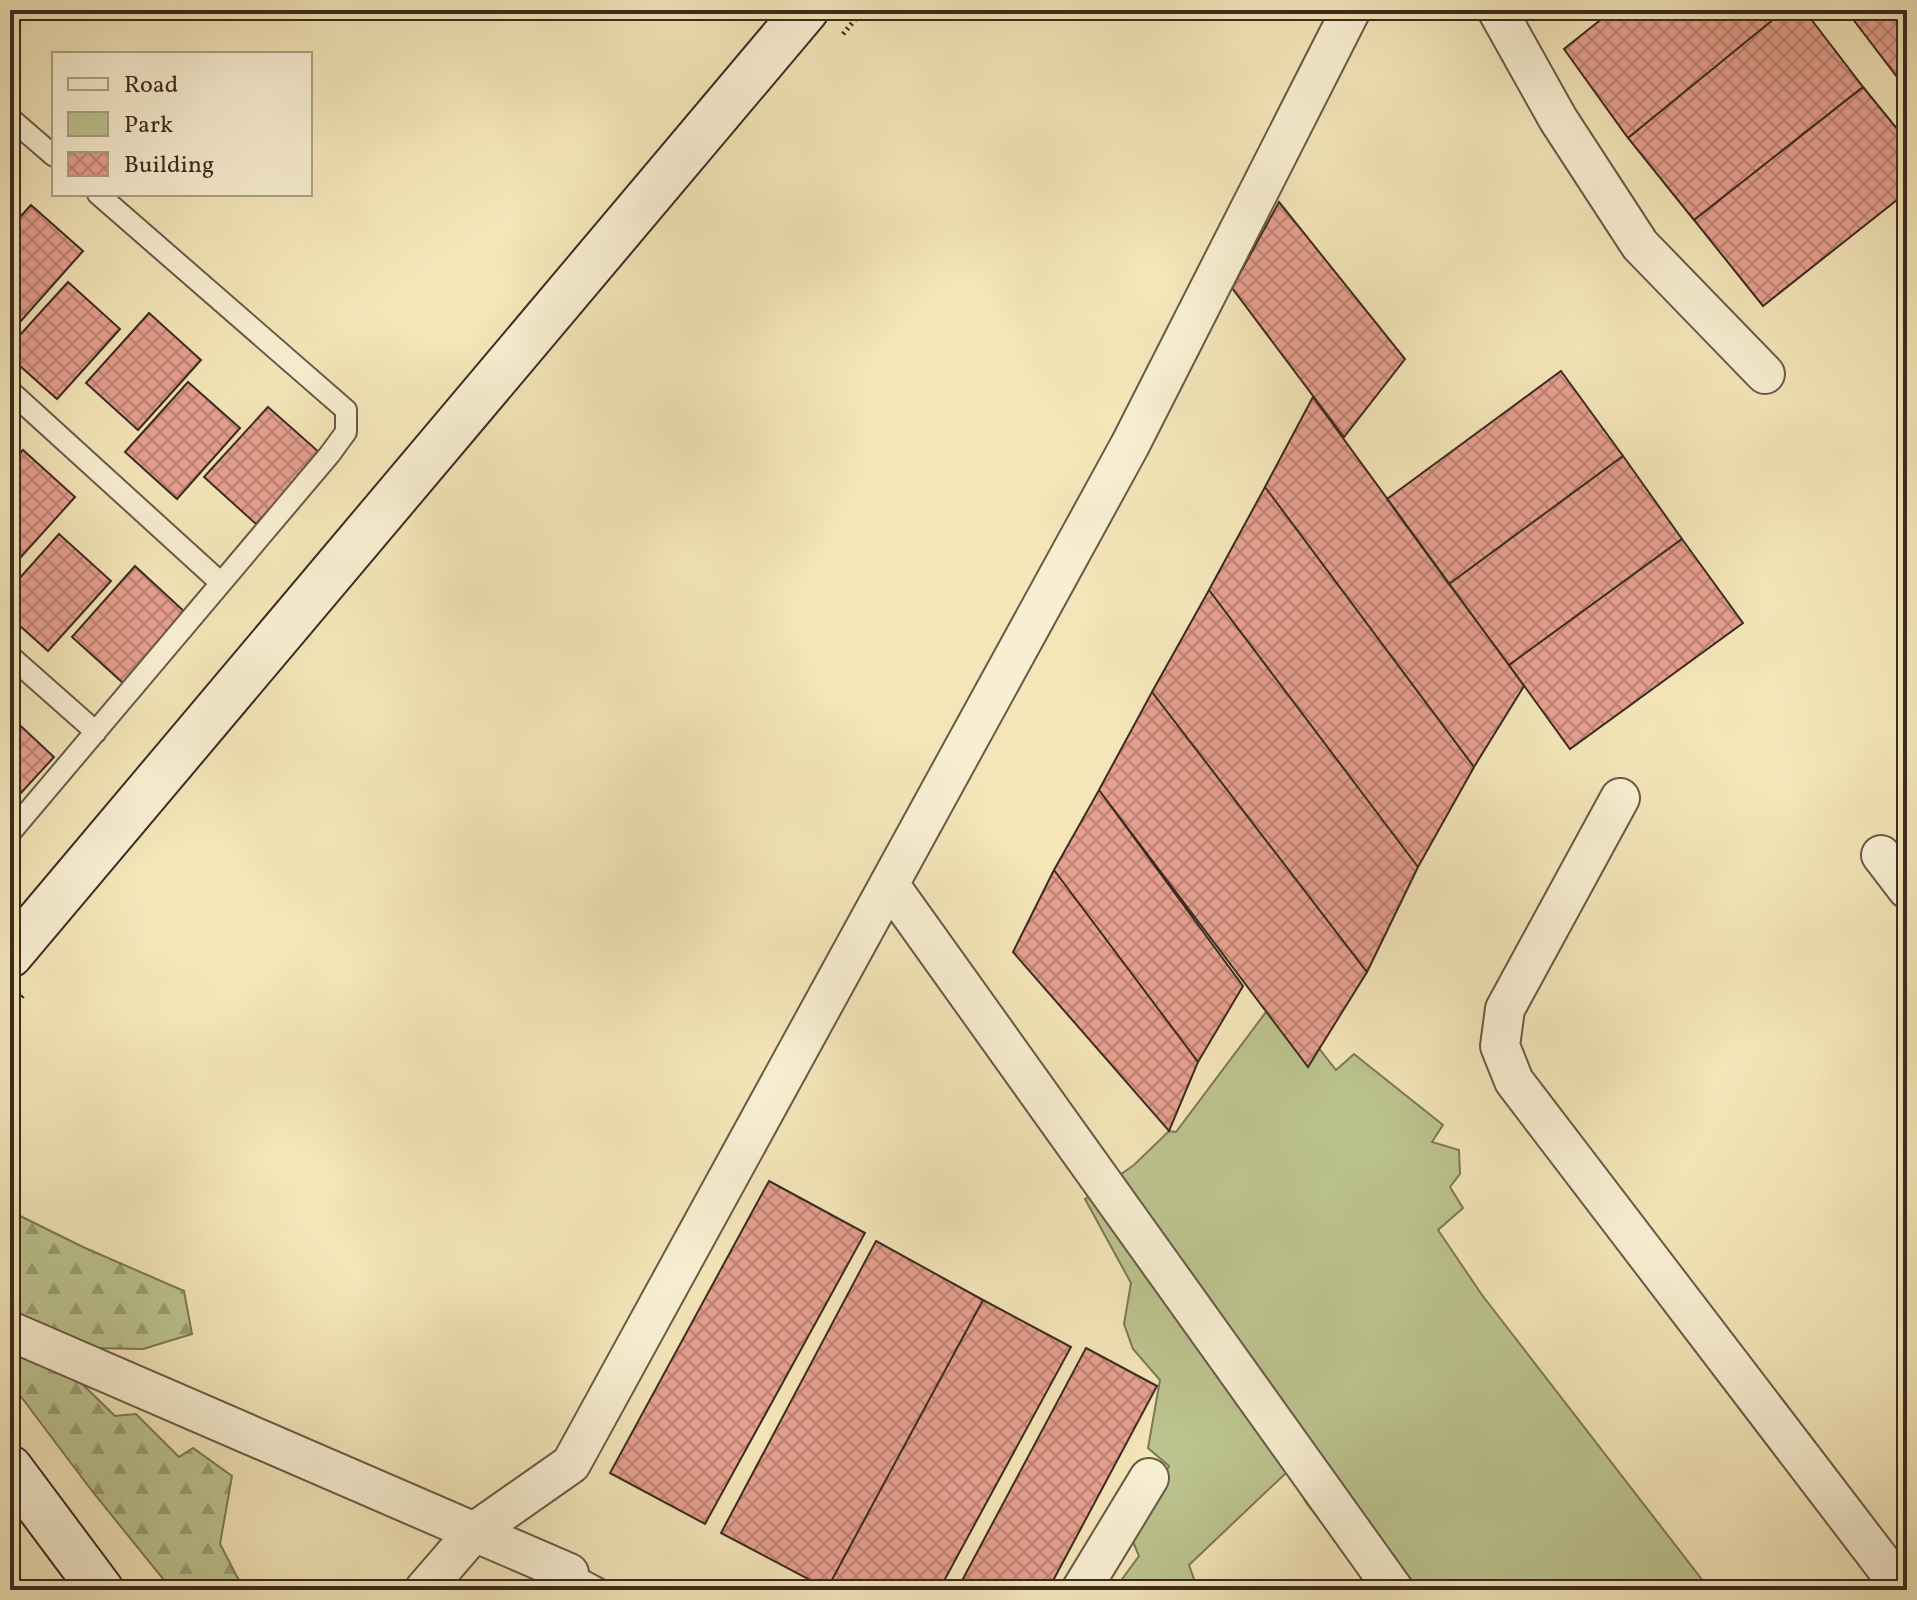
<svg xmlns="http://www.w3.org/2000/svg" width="1917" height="1600" font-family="Vollkorn,serif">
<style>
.green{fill:#bcc48f;stroke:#7c7858;stroke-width:2}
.forest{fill:url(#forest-firs);stroke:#7c7858;stroke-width:2}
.building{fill:url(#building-cross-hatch);stroke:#3b2b21;stroke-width:2}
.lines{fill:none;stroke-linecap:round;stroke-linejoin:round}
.lane-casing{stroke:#695a47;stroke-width:24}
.street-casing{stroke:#695a47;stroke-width:42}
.secondary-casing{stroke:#3b2b21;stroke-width:48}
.path{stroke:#3b2b21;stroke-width:5;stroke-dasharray:2 4;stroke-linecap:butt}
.lane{stroke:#f8efd2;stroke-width:20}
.street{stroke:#f8efd2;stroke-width:38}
.secondary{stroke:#f8efd2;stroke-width:44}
</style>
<defs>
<pattern id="forest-firs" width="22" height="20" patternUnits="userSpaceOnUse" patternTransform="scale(2)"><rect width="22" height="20" fill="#bcc48f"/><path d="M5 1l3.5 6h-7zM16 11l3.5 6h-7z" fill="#9a9f74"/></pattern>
<pattern id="building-cross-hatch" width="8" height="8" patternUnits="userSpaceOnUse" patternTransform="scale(2)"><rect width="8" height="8" fill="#e69f8f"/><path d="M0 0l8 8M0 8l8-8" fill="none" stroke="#bc8274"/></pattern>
</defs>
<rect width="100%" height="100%" fill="#f4e6b9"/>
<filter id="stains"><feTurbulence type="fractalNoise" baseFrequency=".0025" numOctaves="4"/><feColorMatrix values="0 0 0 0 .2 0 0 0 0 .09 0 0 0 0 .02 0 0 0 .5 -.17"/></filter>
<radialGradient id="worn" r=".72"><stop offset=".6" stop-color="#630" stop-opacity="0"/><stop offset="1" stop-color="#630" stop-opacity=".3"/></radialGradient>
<path class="green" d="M 1278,996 L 1336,1070 L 1354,1054 L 1443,1125 L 1432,1142 L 1459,1150 L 1460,1174 L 1450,1187 L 1463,1208 L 1438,1230 L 1482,1295 L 1710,1590 L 1376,1590 L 1307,1504 L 1288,1471 L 1189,1565 L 1198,1590 L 1114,1590 L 1139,1556 L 1131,1537 L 1169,1466 L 1148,1448 L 1160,1380 L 1133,1349 L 1124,1324 L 1131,1283 L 1085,1199 L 1134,1165 L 1169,1131 L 1176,1132 Z"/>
<path class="forest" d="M 10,1211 L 83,1247 L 184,1291 L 192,1334 L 143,1349 L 89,1348 L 72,1374 L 115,1416 L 136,1414 L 179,1457 L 193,1448 L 232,1476 L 220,1544 L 244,1590 L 172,1590 L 92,1491 L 10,1382 Z"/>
<path class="building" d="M 1613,10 L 1785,10 L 1628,138 L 1564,49 Z
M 1785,10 L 1804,10 L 1863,87 L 1694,220 L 1628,138 Z
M 1846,10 L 1907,10 L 1907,90 Z
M 1863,87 L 1907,141 L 1907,192 L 1763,306 L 1694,220 Z
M 1279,202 L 1405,359 L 1344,437 L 1232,288 Z
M 31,205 L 83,251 L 20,322 L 10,313 L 10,228 Z
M 68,282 L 120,329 L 57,399 L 10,357 L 10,346 Z
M 149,313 L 201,360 L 138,430 L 86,383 Z
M 1561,371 L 1623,456 L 1449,584 L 1387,499 Z
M 188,382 L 240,428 L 177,499 L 125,452 Z
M 1313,397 L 1524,686 L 1474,767 L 1265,487 Z
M 268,407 L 320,453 L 256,524 L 204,477 Z
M 23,450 L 75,497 L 12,567 L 10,565 L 10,464 Z
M 1623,456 L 1682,539 L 1509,665 L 1449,584 Z
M 1265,487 L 1474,767 L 1418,867 L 1209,590 Z
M 59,534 L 111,581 L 48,651 L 10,617 L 10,589 Z
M 1682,539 L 1743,623 L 1570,749 L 1509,665 Z
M 135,566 L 187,614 L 123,683 L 72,637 Z
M 1209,590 L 1418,867 L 1367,972 L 1152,692 Z
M 1152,692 L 1367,972 L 1308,1067 L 1099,790 Z
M 10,716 L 54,757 L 10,805 Z
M 1099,790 L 1243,986 L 1198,1062 L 1054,870 Z
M 1054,870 L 1198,1062 L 1169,1131 L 1013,952 Z
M 769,1181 L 865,1233 L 705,1524 L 610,1473 Z
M 876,1241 L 983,1300 L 827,1589 L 721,1533 Z
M 983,1300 L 1071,1347 L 939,1590 L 827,1589 Z
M 1086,1348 L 1157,1386 L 1048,1590 L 957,1590 Z"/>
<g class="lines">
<defs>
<path id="lane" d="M 10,118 L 54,156
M 10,391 L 221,583
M 10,656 L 96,732
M 10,833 L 330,454 L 346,432 L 346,410 L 98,194
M 569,1573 L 601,1590"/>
<path id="street" d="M 1497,10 L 1558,119 L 1640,245 L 1765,374
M 1620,798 L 1505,1009 L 1500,1046 L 1514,1081 L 1903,1590
M 1881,855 L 1907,889
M 889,884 L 1394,1590
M 10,1331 L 569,1573
M 424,1590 L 474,1532 L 571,1464 L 1130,445 L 1351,10
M 1081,1590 L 1149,1478"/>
<path id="secondary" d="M 10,955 L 806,10
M 10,1468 L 101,1590"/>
</defs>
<use href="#lane" class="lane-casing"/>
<use href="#street" class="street-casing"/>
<use href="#secondary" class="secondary-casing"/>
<path class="path" d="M 843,34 L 863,10
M 10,1011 L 24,994"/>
<use href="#lane" class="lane"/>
<use href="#street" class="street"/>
<use href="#secondary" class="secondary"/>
</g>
<rect width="1917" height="1600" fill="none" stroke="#f4e6b9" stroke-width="40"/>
<rect x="12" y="12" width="1893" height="1576" fill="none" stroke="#3b2b21" stroke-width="4"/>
<rect x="20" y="20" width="1877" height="1560" fill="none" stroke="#3b2b21" stroke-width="2"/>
<rect x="52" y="52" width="260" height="144" fill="#f8efd2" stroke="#aca18b" stroke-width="2"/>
<rect x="68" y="78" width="40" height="12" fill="#f8efd2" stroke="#aca18b" stroke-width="2"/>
<text x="124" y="92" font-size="24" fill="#3b2b21">Road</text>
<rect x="68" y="112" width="40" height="24" fill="#bcc48f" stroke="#aca18b" stroke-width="2"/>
<text x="124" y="132" font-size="24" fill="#3b2b21">Park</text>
<rect x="68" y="152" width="40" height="24" fill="url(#building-cross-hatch)" stroke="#aca18b" stroke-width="2"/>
<text x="124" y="172" font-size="24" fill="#3b2b21">Building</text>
<rect width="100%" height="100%" filter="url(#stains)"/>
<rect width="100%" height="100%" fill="url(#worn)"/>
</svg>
